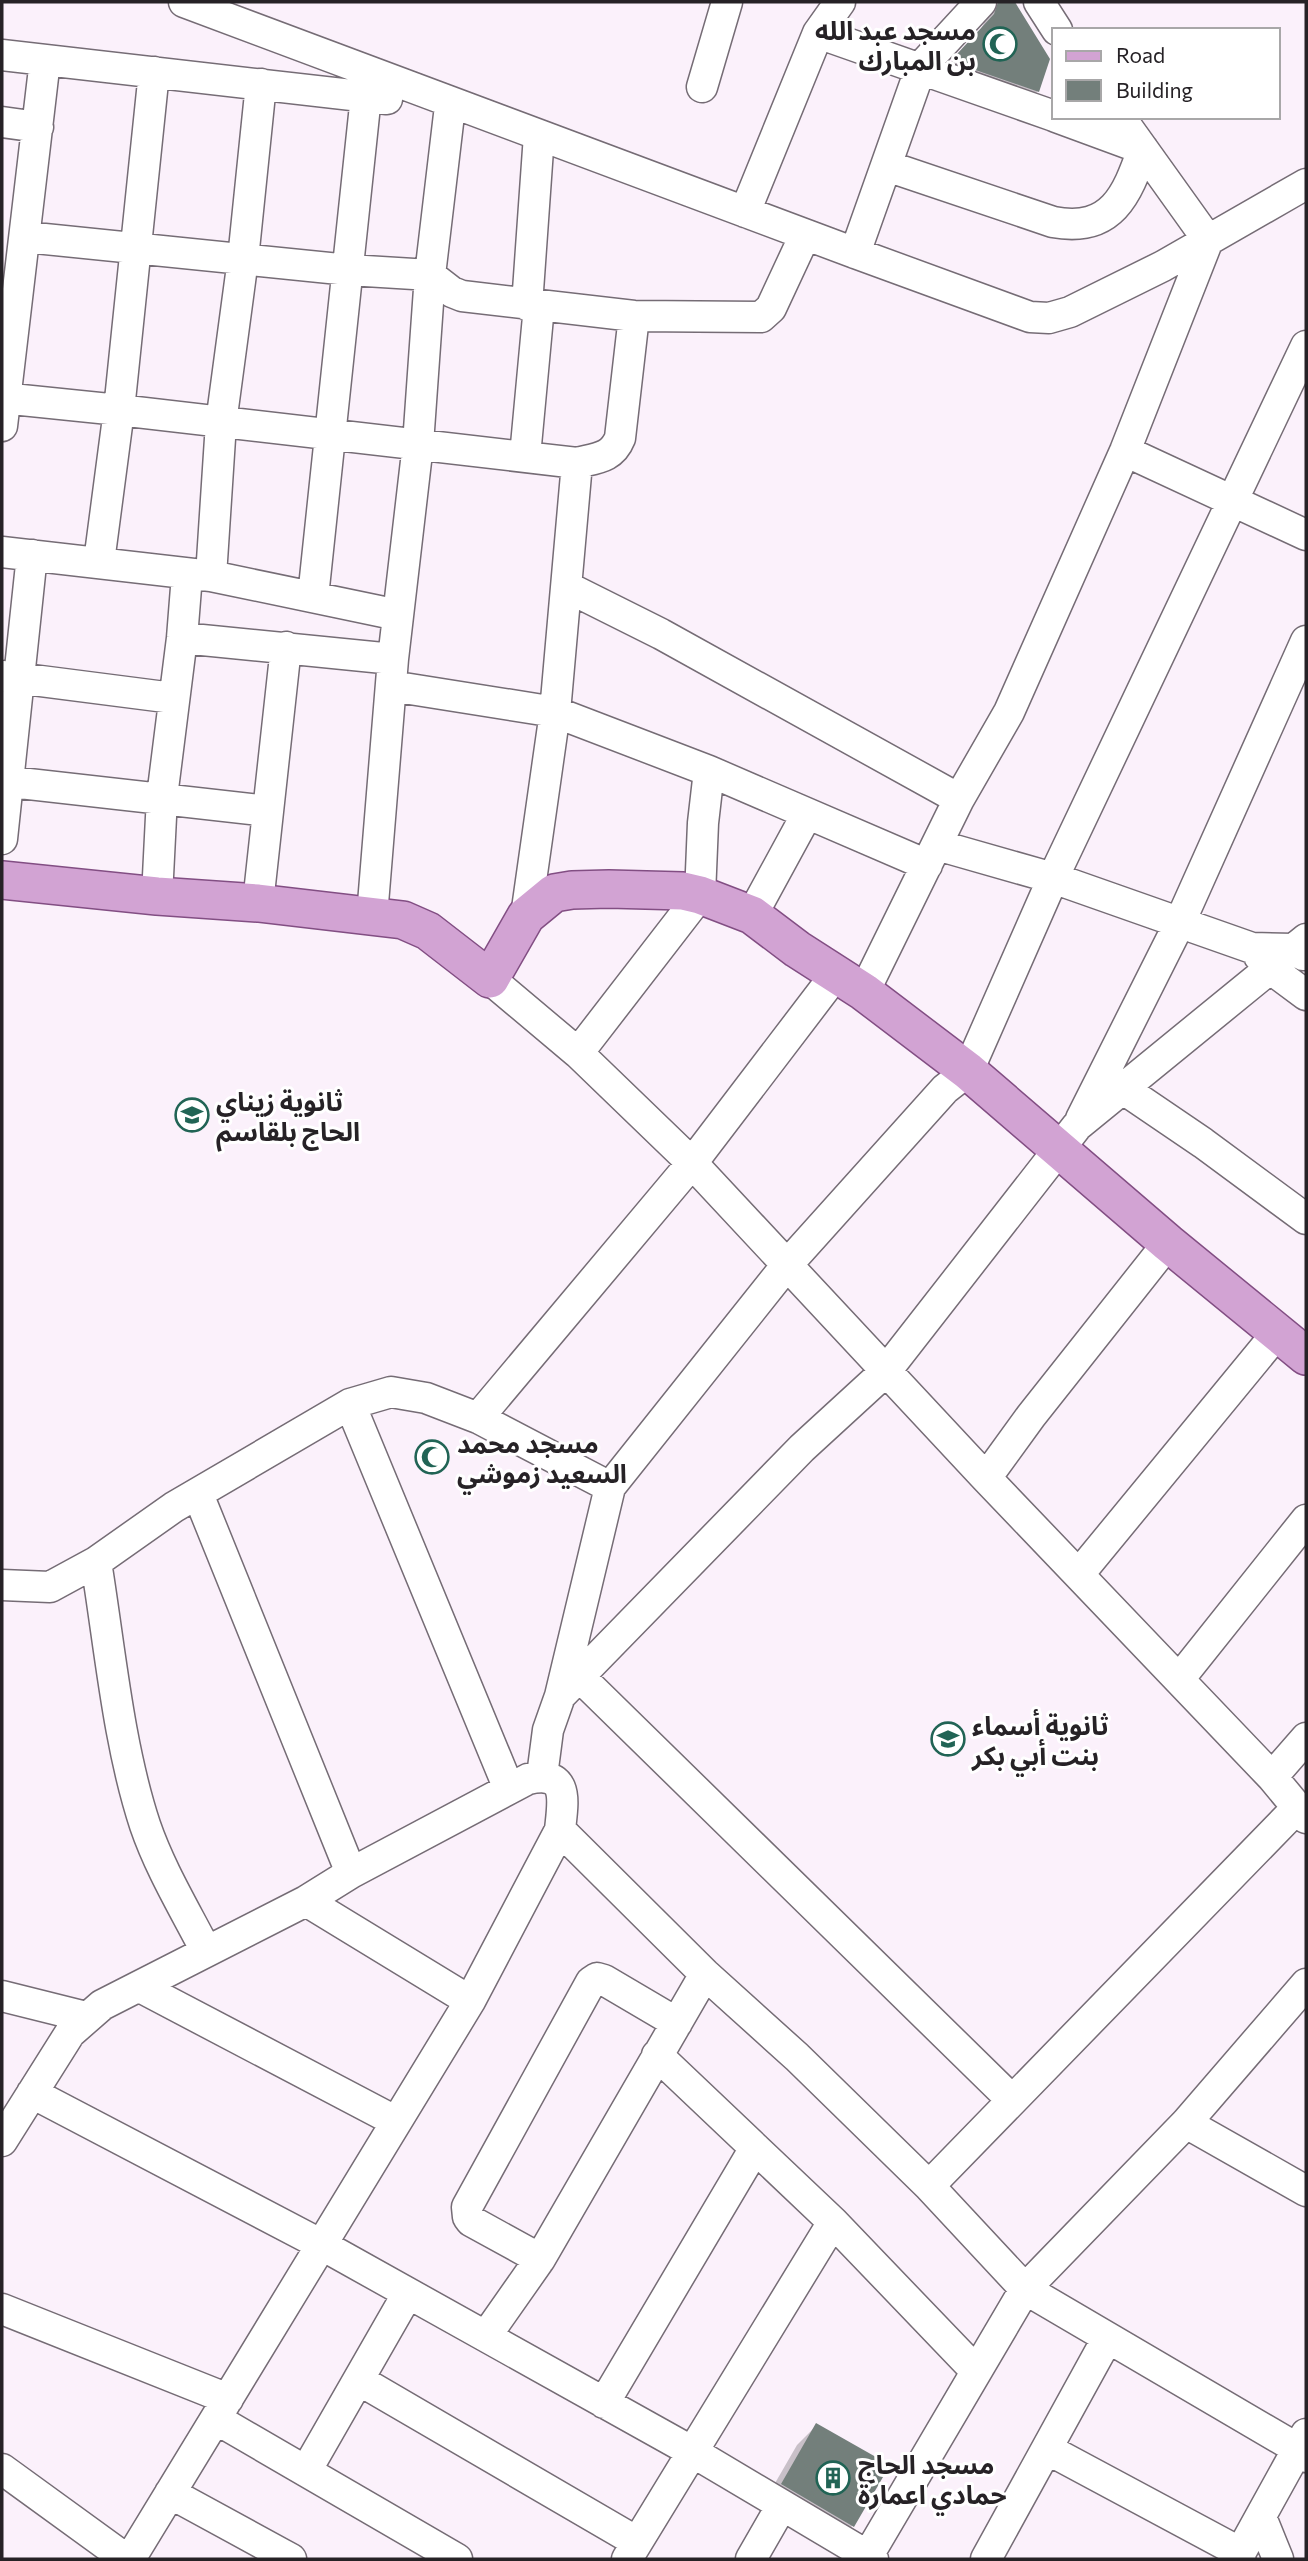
<svg xmlns="http://www.w3.org/2000/svg" width="1308" height="2561" font-family="Commissioner,'Noto Sans Arabic',sans-serif">
<style>
.shadow{fill:#0003}
.building{fill:#737f7b}
.lines{fill:none;stroke-linecap:round;stroke-linejoin:round}
.minor-casing{stroke:#756c75;stroke-width:33}
.major-casing{stroke:#824e83;stroke-width:40}
.minor{stroke:#fff;stroke-width:30}
.major{stroke:#d2a3d3;stroke-width:37}
.labels{text-anchor:middle;dominant-baseline:central;stroke-width:6;stroke-linejoin:round;paint-order:stroke}
.poi-label{font-size:26px;font-weight:bold;fill:#262226;stroke:#fff;text-anchor:start}
</style>
<rect width="100%" height="100%" fill="#fbf1fb"/>
<path class="shadow" d="M 996,2 L 1013,2 L 1048,59 L 1038,91 L 1023,106 L 945,68 L 980,31 L 984,23 L 984,15 Z
M 817,2425 L 887,2466 L 852,2526 L 833,2546 L 763,2504 L 797,2445 Z"/>
<path class="building" d="M 998,2 L 1015,2 L 1050,59 L 1039,92 L 958,64 L 961,55 L 957,54 L 994,14 Z
M 816,2423 L 890,2465 L 854,2527 L 781,2484 Z"/>
<g class="lines">
<defs>
<path id="minor" d="M 184,2 L 855,253 L 1030,317 L 1049,318 L 1070,312 L 1163,266 L 1306,184
M 1039,2 L 1057,30
M 818,33 L 1054,116
M 2,55 L 387,99
M 702,87 L 727,2
M 2,122 L 38,127
M 887,166 L 1053,222 C 1112,233 1127,195 1143,149 L 1056,117
M 745,212 L 818,33 L 840,2
M 25,237 L 349,270 L 430,275 L 452,292 L 462,296 L 634,316 L 761,317 L 771,308 L 805,235
M 855,253 L 921,67 L 981,2
M 527,305 L 539,135
M 2,398 L 119,410 L 577,463 C 597,458 612,458 620,438 L 634,316
M 2,426 L 45,60
M 1125,451 L 1306,535
M 525,456 L 539,306
M 2,552 L 211,576 L 398,615
M 99,562 L 119,410 L 154,72
M 211,576 L 221,423 L 243,259 L 261,84
M 567,587 L 661,634 L 959,799
M 313,597 L 366,96
M 182,638 L 393,659
M 2,676 L 173,698
M 391,686 L 555,712 L 709,771 L 703,823 L 700,895 L 578,1053
M 709,771 L 927,865
M 2,781 L 268,811
M 2,839 L 32,555
M 937,845 L 1053,878 L 1252,948 L 1294,949 L 1303,955
M 157,896 L 162,797 L 182,638 L 187,575
M 258,903 L 286,647
M 752,915 L 807,814
M 372,916 L 393,659 L 418,444 L 430,275 L 450,106
M 526,916 L 555,712 L 577,463
M 1259,956 L 1271,969 L 1306,995
M 490,979 L 578,1053 L 692,1163 L 986,1478 L 1272,1777 L 1306,1818
M 864,992 L 959,799 L 1009,712 L 1125,451 L 1208,240 L 1120,117
M 1125,1090 L 1203,1143 L 1306,1219
M 1081,1119 L 1180,922 L 1306,641
M 350,1404 L 509,1789
M 478,1418 L 692,1163 L 836,974
M 986,1478 L 1031,1416 L 1168,1243
M 610,1487 L 786,1266 L 945,1089 L 968,1071 L 1053,878 L 1306,346
M 198,1494 L 351,1873
M 96,1562 C 110,1648 118,1743 145,1825 C 160,1869 185,1910 206,1951
M 1079,1574 L 1278,1332
M 2,1585 L 50,1587 L 96,1562 L 174,1507 L 350,1404 L 391,1392 L 426,1398 L 478,1418 L 610,1487 L 560,1696
M 580,1677 L 1012,2100
M 1180,1678 L 1306,1520
M 542,1776 L 548,1730 L 560,1696 L 802,1448 L 886,1371 L 1077,1126 L 1306,939
M 1272,1777 L 1306,1738
M 560,1830 L 705,1974 L 797,2057 L 929,2186 L 1025,2289 L 1298,2449 L 1306,2457
M 306,1901 L 470,2001
M 140,1987 L 395,2121
M 2,1996 L 86,2017
M 657,2055 L 833,2222 L 976,2371
M 32,2093 L 322,2245 L 691,2451 L 873,2559
M 1186,2123 L 1306,2191
M 2,2141 L 70,2033 L 102,2005 L 306,1901 L 351,1873 L 528,1779 C 570,1770 563,1801 560,1830 L 470,2001 L 130,2559
M 929,2186 L 1297,1808
M 540,2259 L 471,2221 L 468,2217 L 467,2207 L 591,1982 L 597,1978 L 604,1980 L 677,2023
M 2,2309 L 228,2399
M 486,2336 L 540,2259 L 705,1974
M 359,2380 L 637,2542
M 604,2403 L 755,2148
M 216,2419 L 457,2559
M 1047,2449 L 1241,2553
M 2,2469 L 126,2559
M 306,2471 L 408,2293
M 170,2493 L 291,2559
M 1261,2517 L 1278,2559
M 627,2559 L 833,2222
M 751,2559 L 782,2505
M 866,2559 L 1025,2289 L 1186,2123 L 1306,1984
M 986,2559 L 1107,2339
M 1237,2559 L 1306,2434"/>
<path id="major" d="M 2,880 L 157,896 L 258,903 L 403,920 L 428,931 L 490,979 L 526,916 L 554,893 L 572,890 L 609,889 L 683,891 L 700,895 L 752,915 L 797,949 L 864,992 L 968,1071 L 1168,1243 L 1306,1356"/>
</defs>
<use href="#minor" class="minor-casing"/>
<use href="#major" class="major-casing"/>
<use href="#minor" class="minor"/>
<use href="#major" class="major"/>
</g>
<defs>
<symbol id="mosque-ring" viewBox="-11 -11 22 22"><circle r="9.5" fill="#fff" stroke="#216455" stroke-width="1.5"/><path d="M3.5-4.9A6 6 0 1 0 3.5 4.9A5 5 0 1 1 3.5-4.9Z" fill="#216455"/></symbol>
<symbol id="school-ring" viewBox="-11 -11 22 22"><circle r="9.5" fill="#fff" stroke="#216455" stroke-width="1.5"/><path d="M0-5L7-2L0 1L-7-2ZM-4 1L0 2.5L4 1V4Q0 6-4 4Z" fill="#216455"/></symbol>
<symbol id="building-ring" viewBox="-11 -11 22 22"><circle r="9.5" fill="#fff" stroke="#216455" stroke-width="1.5"/><path d="M-4-6H4V6H1V3H-1V6H-4ZM-2.5-4.3h1.7v1.8h-1.7ZM.8-4.3h1.7v1.8H.8ZM-2.5-1h1.7V.8h-1.7ZM.8-1h1.7V.8H.8Z" fill="#216455"/></symbol>
</defs>
<g fill-rule="evenodd">
<use href="#mosque-ring" x="981" y="25" width="38" height="38"/>
<use href="#school-ring" x="173" y="1096" width="38" height="38"/>
<use href="#mosque-ring" x="413" y="1438" width="38" height="38"/>
<use href="#school-ring" x="929" y="1720" width="38" height="38"/>
<use href="#building-ring" x="814" y="2459" width="38" height="38"/>
</g>
<g class="labels">
<g class="poi-label">
<text x="976" y="29" text-anchor="end">مسجد عبد الله<tspan x="976" dy="30">بن المبارك</tspan></text>
<text x="216" y="1100">ثانوية زيناي<tspan x="216" dy="30">الحاج بلقاسم</tspan></text>
<text x="457" y="1442">مسجد محمد<tspan x="457" dy="30">السعيد زموشي</tspan></text>
<text x="972" y="1724">ثانوية أسماء<tspan x="972" dy="30">بنت أبي بكر</tspan></text>
<text x="858" y="2463">مسجد الحاج<tspan x="858" dy="30">حمادي اعمارة</tspan></text>
</g>
</g>
<rect width="1308" height="2561" fill="none" stroke="#262226" stroke-width="7"/>
<rect x="1052" y="28" width="228" height="91" fill="#ffffff" stroke="#a8a7a8" stroke-width="2"/>
<rect x="1066" y="51" width="35" height="10" fill="#d2a3d3" stroke="#a8a7a8" stroke-width="2"/>
<text x="1116" y="63" font-size="21" fill="#262226">Road</text>
<rect x="1066" y="80" width="35" height="21" fill="#737f7b" stroke="#a8a7a8" stroke-width="2"/>
<text x="1116" y="98" font-size="21" fill="#262226">Building</text>
</svg>
